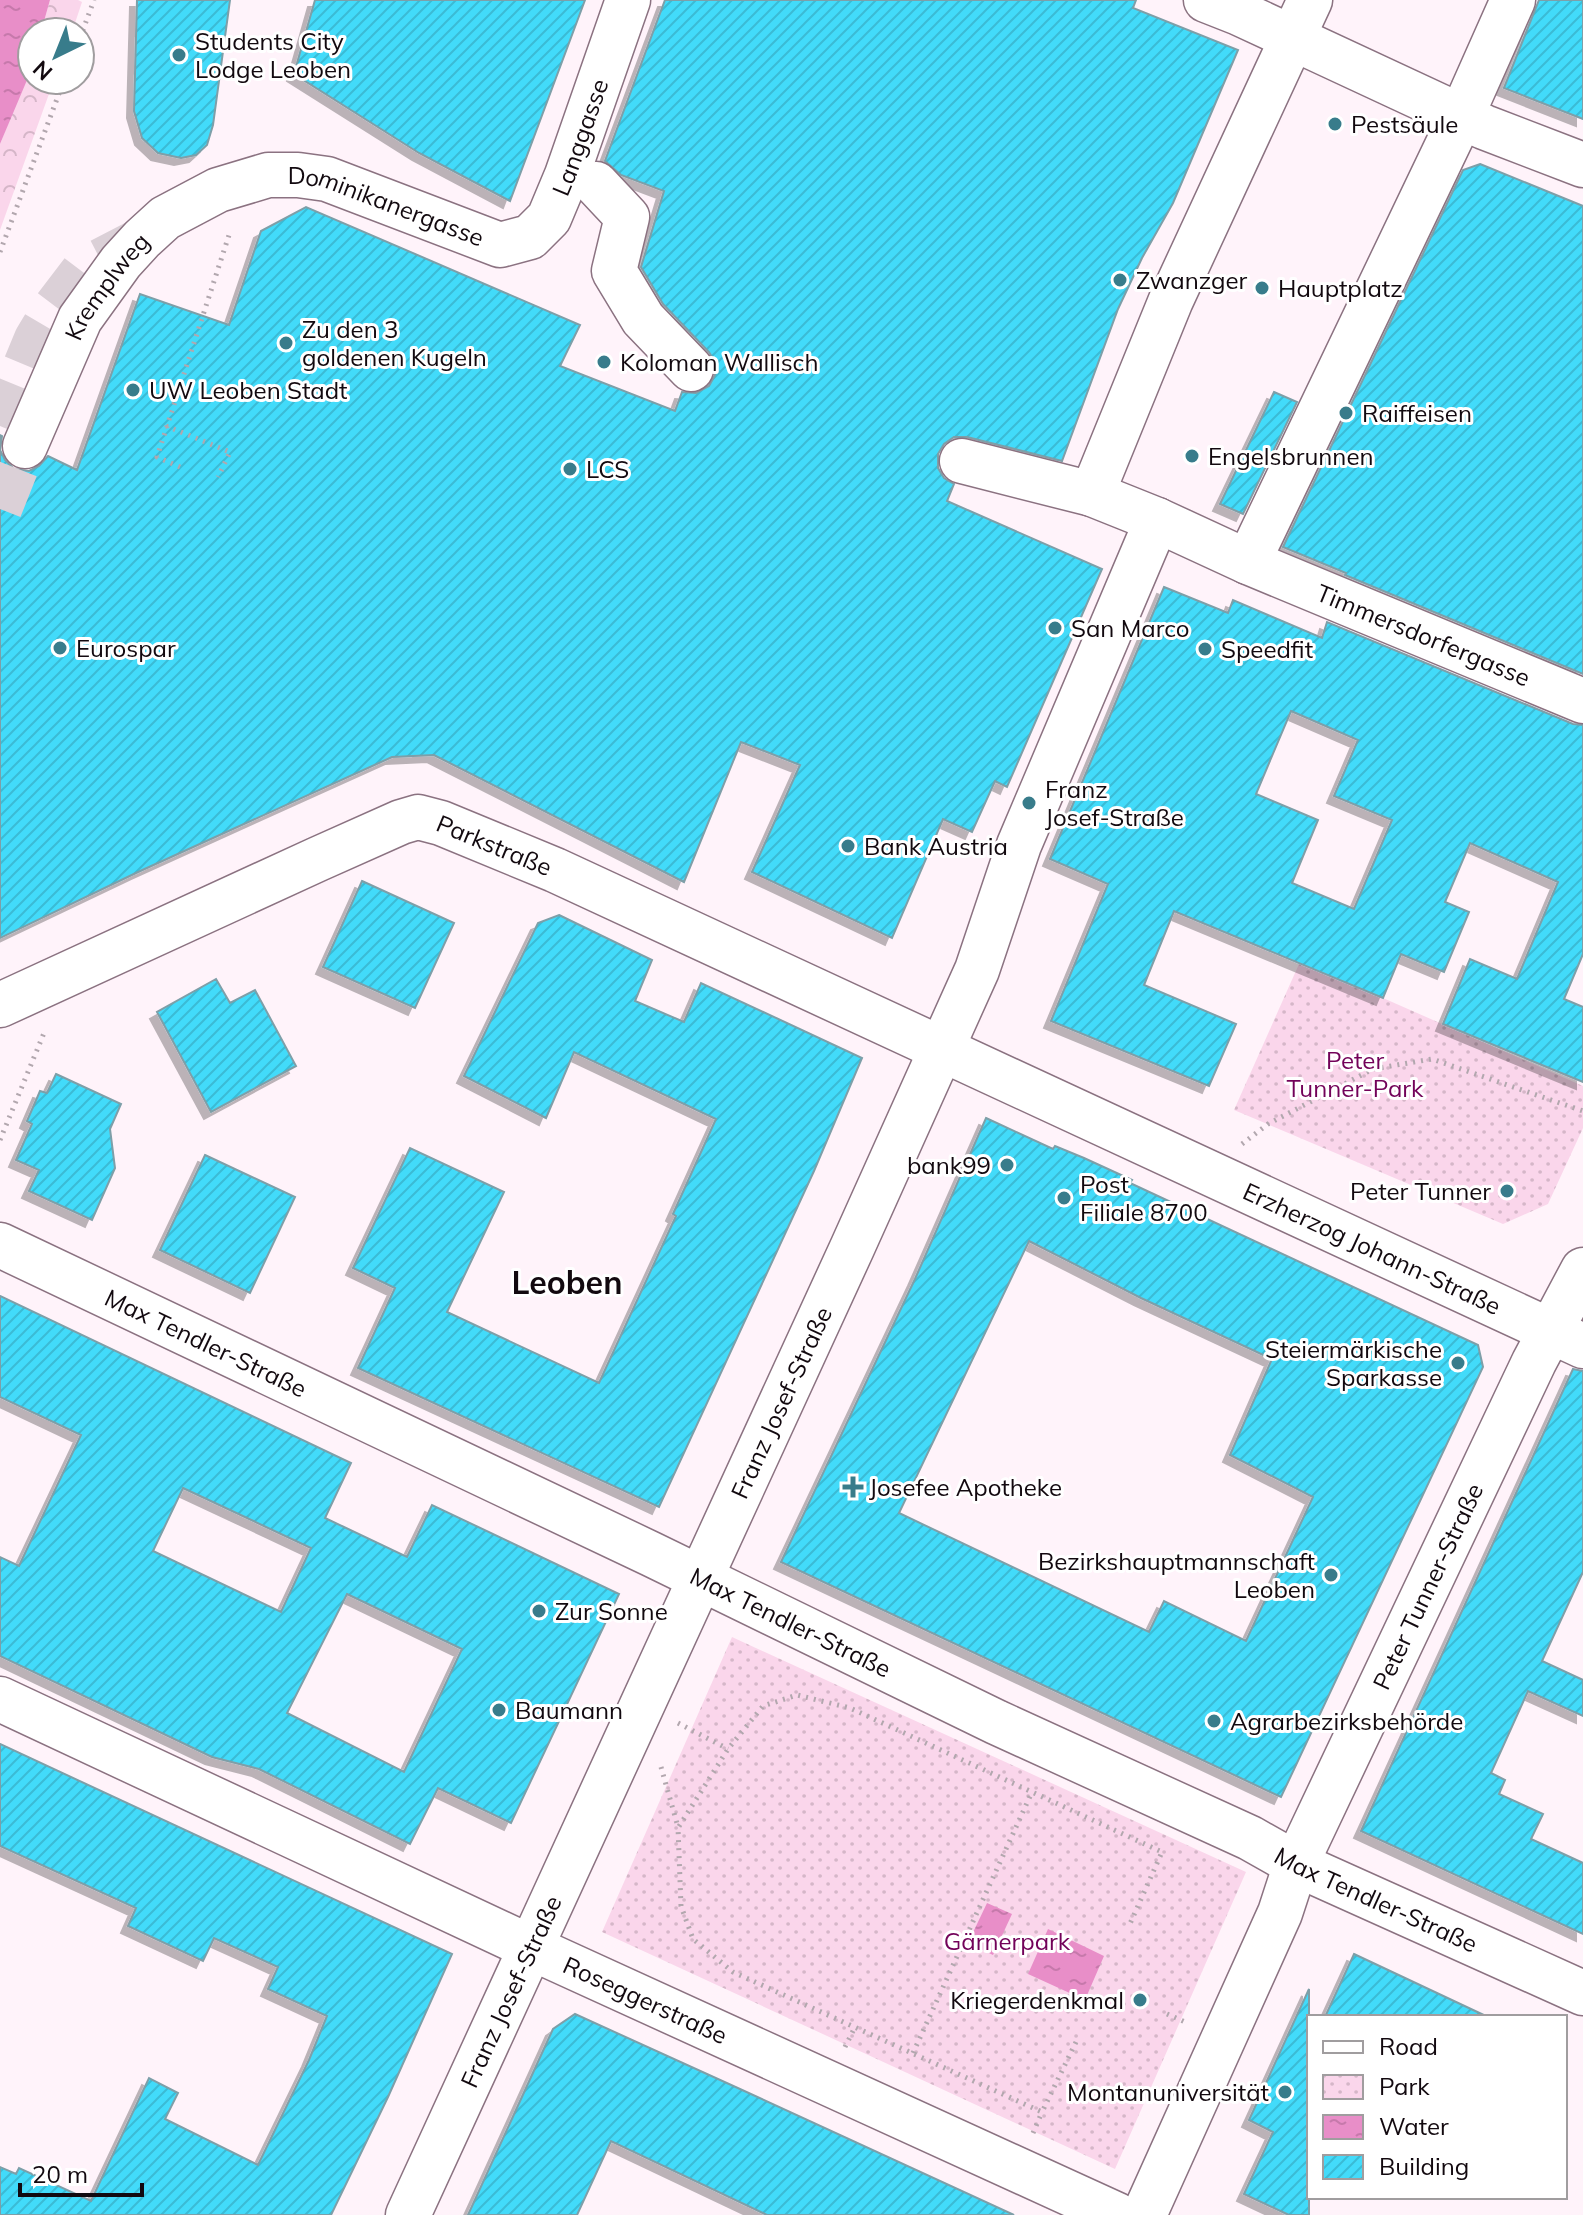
<svg xmlns="http://www.w3.org/2000/svg" width="1583" height="2215" font-family="Mulish,sans-serif">
<style>
.forest{fill:url(#forest-crowns)}
.park{fill:url(#park-dots)}
.water{fill:url(#water-ripples)}
.building{fill:url(#building-hatch);stroke:#7e9fa8;stroke-width:2;fill-rule:evenodd;filter:url(#shadow)}
.lines{fill:none;stroke-linecap:round;stroke-linejoin:round}
.minor-tunnel{stroke:#dbd0d7;stroke-width:44;stroke-dasharray:44 22;stroke-linecap:butt}
.minor-casing{stroke:#8b7281;stroke-width:47}
.path{stroke:#b2a7ae;stroke-width:5;stroke-dasharray:2 6;stroke-linecap:butt}
.minor{stroke:#fff;stroke-width:44}
.poi-dot{fill:#387c8b;stroke:#fff;stroke-width:3}
.labels{text-anchor:middle;dominant-baseline:central;stroke-width:6;stroke-linejoin:round;paint-order:stroke}
.poi-label{font-size:24px;fill:#12090f;stroke:#fff;text-anchor:start}
.street-label{font-size:24px;fill:#12090f;stroke:#fff}
.park-label{font-size:24px;fill:#720259;stroke:#fff}
.district-label{font-size:32px;font-weight:bold;fill:#12090f;stroke:#fff}
</style>
<defs>
<pattern id="forest-crowns" width="20" height="18" patternUnits="userSpaceOnUse" patternTransform="scale(2)"><rect width="20" height="18" fill="#fad6eb"/><path d="M2 6a3 3 0 1 1 6 0M12 15a3 3 0 1 1 6 0" fill="none" stroke="#d5b6c8"/></pattern>
<pattern id="park-dots" width="8" height="8" patternUnits="userSpaceOnUse" patternTransform="scale(2)"><rect width="8" height="8" fill="#fad6eb"/><path d="M2 2h.1M6 6h.1" fill="none" stroke="#d5b6c8" stroke-width="1.8" stroke-linecap="round"/></pattern>
<pattern id="water-ripples" width="26" height="14" patternUnits="userSpaceOnUse" patternTransform="scale(2)"><rect width="26" height="14" fill="#e88ec8"/><path d="M2 4q2-2 4 0t4 0M15 11q2-2 4 0t4 0" fill="none" stroke="#c679ab"/></pattern>
<pattern id="building-hatch" width="6" height="6" patternUnits="userSpaceOnUse" patternTransform="scale(2)"><rect width="6" height="6" fill="#43dbfa"/><path d="M-1 1l2-2M0 6l6-6M5 7l2-2" fill="none" stroke="#3abbd5"/></pattern>
<filter id="shadow"><feDropShadow dx="-7" dy="7" stdDeviation="0" flood-color="#0004"/></filter>
</defs>
<rect width="100%" height="100%" fill="#fff3fa"/>
<path class="forest" d="M 50,0 L 78,0 L 82,2 L 72,32 L 41,32 Z
M 32,64 L 32,80 L 54,80 L 0,230 L 0,144 Z"/>
<path class="park" d="M 1299,964 L 1383,998 L 1583,1086 L 1583,1128 L 1548,1204 L 1503,1224 L 1234,1110 Z
M 732,1637 L 1246,1872 L 1115,2169 L 602,1932 Z"/>
<path class="water" d="M 0,0 L 50,0 L 41,32 L 32,32 L 32,64 L 30,73 L 0,144 Z
M 987,1903 L 1012,1914 L 993,1955 L 968,1943 Z
M 1048,1929 L 1104,1956 L 1085,2000 L 1028,1974 Z"/>
<path class="building" d="M 137,0 L 230,0 L 213,125 L 207,145 L 196,155 L 181,158 L 158,153 L 142,138 L 134,111 Z
M 315,0 L 585,0 L 510,201 L 419,153 L 294,74 Z
M 665,0 L 1136,0 L 1133,8 L 1238,50 L 1173,203 L 1142,258 L 1118,309 L 1062,461 L 967,437 L 954,437 L 944,444 L 938,454 L 938,468 L 944,478 L 954,484 L 947,501 L 1102,569 L 1007,787 L 995,781 L 972,832 L 943,819 L 892,938 L 752,872 L 800,765 L 741,742 L 684,882 L 434,755 L 392,757 L 138,872 L 0,938 L 0,435 L 2,436 L 0,450 L 5,460 L 14,469 L 29,471 L 39,466 L 48,456 L 77,470 L 140,294 L 229,325 L 261,231 L 306,207 L 580,325 L 560,366 L 675,411 L 682,392 L 696,393 L 709,386 L 715,375 L 715,362 L 709,352 L 663,304 L 641,267 L 664,191 L 621,175 L 605,161 Z
M 1539,0 L 1583,0 L 1583,119 L 1504,88 Z
M 1480,164 L 1583,206 L 1583,674 L 1345,575 L 1346,573 L 1283,547 L 1463,170 Z
M 1274,392 L 1297,402 L 1243,514 L 1220,504 Z
M 1164,587 L 1228,613 L 1233,600 L 1322,638 L 1327,622 L 1573,724 L 1583,725 L 1583,954 L 1564,999 L 1583,1007 L 1583,1082 L 1443,1024 L 1470,959 L 1517,979 L 1558,882 L 1470,843 L 1445,902 L 1469,912 L 1444,972 L 1401,954 L 1383,998 L 1174,911 L 1144,985 L 1236,1024 L 1209,1086 L 1051,1021 L 1108,884 L 1050,859 ZM 1291,711 L 1358,740 L 1334,796 L 1392,820 L 1354,909 L 1292,883 L 1318,820 L 1256,794 Z
M 362,881 L 454,923 L 415,1008 L 323,967 Z
M 559,915 L 652,960 L 635,1001 L 684,1022 L 701,983 L 862,1058 L 814,1171 L 659,1507 L 358,1368 L 395,1288 L 353,1268 L 410,1148 L 504,1192 L 447,1312 L 599,1383 L 676,1216 L 673,1214 L 716,1119 L 574,1052 L 546,1118 L 464,1076 L 538,923 Z
M 216,979 L 230,1003 L 255,990 L 296,1066 L 211,1112 L 157,1012 Z
M 56,1074 L 121,1104 L 110,1129 L 115,1168 L 92,1220 L 29,1191 L 39,1170 L 16,1160 L 32,1124 L 27,1121 L 40,1091 L 47,1093 Z
M 986,1118 L 1053,1149 L 1055,1146 L 1084,1158 L 1132,1180 L 1130,1183 L 1478,1345 L 1483,1367 L 1281,1797 L 781,1562 L 915,1279 ZM 1029,1241 L 1141,1298 L 1272,1359 L 1230,1455 L 1313,1497 L 1246,1641 L 1164,1601 L 1149,1632 L 899,1513 Z
M 205,1155 L 295,1197 L 250,1293 L 160,1250 Z
M 0,1296 L 351,1463 L 325,1518 L 407,1557 L 432,1505 L 619,1594 L 511,1823 L 438,1788 L 410,1844 L 259,1769 L 212,1757 L 0,1656 L 0,1557 L 19,1566 L 81,1435 L 0,1397 ZM 183,1488 L 311,1548 L 281,1612 L 153,1551 ZM 347,1594 L 462,1649 L 404,1772 L 287,1713 Z
M 1573,1369 L 1583,1371 L 1583,1572 L 1542,1661 L 1583,1680 L 1583,1716 L 1528,1691 L 1491,1773 L 1505,1780 L 1499,1794 L 1543,1814 L 1531,1839 L 1583,1863 L 1583,1934 L 1361,1831 Z
M 0,1744 L 452,1954 L 388,2097 L 331,2215 L 0,2215 L 0,2167 L 16,2174 L 19,2168 L 91,2201 L 149,2078 L 178,2093 L 165,2119 L 258,2165 L 309,2060 L 327,2016 L 268,1989 L 278,1967 L 214,1938 L 203,1961 L 128,1926 L 136,1908 L 0,1846 Z
M 1354,1954 L 1488,2017 L 1325,2017 Z
M 1309,1989 L 1309,2215 L 1289,2215 L 1244,2194 L 1273,2132 L 1249,2120 Z
M 575,2014 L 740,2089 L 1014,2215 L 767,2215 L 611,2141 L 577,2215 L 468,2215 L 553,2029 Z"/>
<g class="lines">
<path class="minor-tunnel" d="M 0,426 L 36,339 L 55,307 L 84,269 L 142,239
M 0,509 L 25,446"/>
<defs>
<g id="minor">
<path d="M 1206,0 L 1239,13 L 1484,127 L 1583,165"/>
<path d="M 596,184 L 627,217 L 614,271 L 643,319 L 691,369"/>
<path id="s1" d="M 25,446 L 80,319 L 121,262 L 142,239 L 165,218 L 218,190 L 268,175 L 298,175 L 327,179 L 500,245 L 530,237 L 549,218 L 567,175 L 628,0"/>
<path d="M 962,461 L 1092,494"/>
<path d="M 1157,520 L 1092,494 L 1171,300 L 1310,0"/>
<path d="M 1248,562 L 1461,117 L 1513,0"/>
<path id="s2" d="M 0,1005 L 318,859 L 401,822 L 418,817 L 441,823 L 555,870 L 1583,1346"/>
<path id="s3" d="M 0,1245 L 651,1554 L 996,1722 L 1250,1838 L 1296,1864 L 1583,1993"/>
<path id="s4" d="M 0,1699 L 532,1948 L 1117,2215"/>
<path id="s5" d="M 408,2215 L 852,1248 L 977,970 L 1019,845 L 1157,520 L 1248,562 L 1583,701"/>
<path id="s6" d="M 1144,2215 L 1280,1913 L 1296,1864 L 1534,1362 L 1583,1270"/>
</g>
</defs>
<use href="#minor" class="minor-casing"/>
<path class="path" d="M 80,38 L 94,0
M 0,252 L 64,80
M 166,426 L 230,452 L 218,477
M 180,467 L 157,457 L 230,232
M 0,1140 L 44,1033
M 1242,1144 L 1268,1124 L 1373,1069 L 1432,1059 L 1583,1111
M 678,1723 L 728,1749
M 661,1767 L 678,1827
M 1167,2014 L 1185,2022
M 1076,2042 L 1042,2112 L 733,1972 L 693,1939 L 681,1906 L 678,1828 L 728,1749 L 763,1706 L 797,1695 L 850,1708 L 1162,1852 L 1129,1926
M 845,2047 L 855,2027
M 913,2053 L 1032,1792
M 1033,2133 L 1042,2112"/>
<use href="#minor" class="minor"/>
</g>
<g class="poi-dot">
<circle cx="179" cy="55" r="8"/>
<circle cx="1335" cy="124" r="8"/>
<circle cx="1120" cy="280" r="8"/>
<circle cx="1262" cy="288" r="8"/>
<circle cx="286" cy="343" r="8"/>
<circle cx="604" cy="362" r="8"/>
<circle cx="133" cy="390" r="8"/>
<circle cx="1346" cy="413" r="8"/>
<circle cx="1192" cy="456" r="8"/>
<circle cx="570" cy="469" r="8"/>
<circle cx="1055" cy="628" r="8"/>
<circle cx="60" cy="648" r="8"/>
<circle cx="1205" cy="649" r="8"/>
<circle cx="1029" cy="803" r="8"/>
<circle cx="848" cy="846" r="8"/>
<circle cx="1007" cy="1165" r="8"/>
<circle cx="1507" cy="1191" r="8"/>
<circle cx="1064" cy="1198" r="8"/>
<circle cx="1458" cy="1363" r="8"/>
<path d="M849 1475h8v8h8v8h-8v8h-8v-8h-8v-8h8z"/>
<circle cx="1331" cy="1575" r="8"/>
<circle cx="539" cy="1611" r="8"/>
<circle cx="499" cy="1710" r="8"/>
<circle cx="1214" cy="1721" r="8"/>
<circle cx="1140" cy="2000" r="8"/>
<circle cx="1285" cy="2092" r="8"/>
</g>
<g class="labels">
<g class="poi-label">
<text x="195" y="41">Students City<tspan x="195" dy="28">Lodge Leoben</tspan></text>
<text x="1351" y="124">Pestsäule</text>
<text x="1136" y="280">Zwanzger</text>
<text x="1278" y="288">Hauptplatz</text>
<text x="302" y="329">Zu den 3<tspan x="302" dy="28">goldenen Kugeln</tspan></text>
<text x="620" y="362">Koloman Wallisch</text>
<text x="149" y="390">UW Leoben Stadt</text>
<text x="1362" y="413">Raiffeisen</text>
<text x="1208" y="456">Engelsbrunnen</text>
<text x="586" y="469">LCS</text>
<text x="1071" y="628">San Marco</text>
<text x="76" y="648">Eurospar</text>
<text x="1221" y="649">Speedfit</text>
<text x="1045" y="789">Franz<tspan x="1045" dy="28">Josef-Straße</tspan></text>
<text x="864" y="846">Bank Austria</text>
<text x="991" y="1165" text-anchor="end">bank99</text>
<text x="1080" y="1184">Post<tspan x="1080" dy="28">Filiale 8700</tspan></text>
<text x="1491" y="1191" text-anchor="end">Peter Tunner</text>
<text x="1442" y="1349" text-anchor="end">Steiermärkische<tspan x="1442" dy="28">Sparkasse</tspan></text>
<text x="869" y="1487">Josefee Apotheke</text>
<text x="1315" y="1561" text-anchor="end">Bezirkshauptmannschaft<tspan x="1315" dy="28">Leoben</tspan></text>
<text x="555" y="1611">Zur Sonne</text>
<text x="515" y="1710">Baumann</text>
<text x="1230" y="1721">Agrarbezirksbehörde</text>
<text x="1124" y="2000" text-anchor="end">Kriegerdenkmal</text>
<text x="1269" y="2092" text-anchor="end">Montanuniversität</text>
</g>
<g class="street-label">
<text stroke="none"><textPath href="#s1" startOffset="772">Langgasse</textPath></text>
<text stroke="none"><textPath href="#s1" startOffset="506">Dominikanergasse</textPath></text>
<text stroke="none"><textPath href="#s1" startOffset="180">Kremplweg</textPath></text>
<text stroke="none"><textPath href="#s5" startOffset="2144">Timmersdorfergasse</textPath></text>
<text stroke="none"><textPath href="#s2" startOffset="540">Parkstraße</textPath></text>
<text stroke="none"><textPath href="#s2" startOffset="1506">Erzherzog Johann-Straße</textPath></text>
<text stroke="none"><textPath href="#s3" startOffset="228">Max Tendler-Straße</textPath></text>
<text stroke="none"><textPath href="#s5" startOffset="894">Franz Josef-Straße</textPath></text>
<text stroke="none"><textPath href="#s6" startOffset="690">Peter Tunner-Straße</textPath></text>
<text stroke="none"><textPath href="#s3" startOffset="876">Max Tendler-Straße</textPath></text>
<text stroke="none"><textPath href="#s3" startOffset="1524">Max Tendler-Straße</textPath></text>
<text stroke="none"><textPath href="#s5" startOffset="246">Franz Josef-Straße</textPath></text>
<text stroke="none"><textPath href="#s4" startOffset="712">Roseggerstraße</textPath></text>
</g>
<g class="park-label">
<text x="1355" y="1060">Peter<tspan x="1355" dy="28">Tunner-Park</tspan></text>
<text x="1007" y="1941">Gärnerpark</text>
</g>
<g class="district-label">
<text x="567" y="1282">Leoben</text>
</g>
</g>
<rect x="1307" y="2015" width="260" height="184" fill="#ffffff" stroke="#a09d9f" stroke-width="2"/>
<rect x="1323" y="2041" width="40" height="12" fill="#ffffff" stroke="#a09d9f" stroke-width="2"/>
<text x="1379" y="2055" font-size="24" fill="#12090f">Road</text>
<rect x="1323" y="2075" width="40" height="24" fill="url(#park-dots)" stroke="#a09d9f" stroke-width="2"/>
<text x="1379" y="2095" font-size="24" fill="#12090f">Park</text>
<rect x="1323" y="2115" width="40" height="24" fill="url(#water-ripples)" stroke="#a09d9f" stroke-width="2"/>
<text x="1379" y="2135" font-size="24" fill="#12090f">Water</text>
<rect x="1323" y="2155" width="40" height="24" fill="url(#building-hatch)" stroke="#a09d9f" stroke-width="2"/>
<text x="1379" y="2175" font-size="24" fill="#12090f">Building</text>
<g transform="translate(56 56) rotate(223)"><circle r="38" fill="#ffffff" stroke="#a09d9f" stroke-width="2"/>
<path d="M0-6L14 30L0 20L-14 30Z" fill="#387c8b"/>
<text y="-12" font-size="22" font-weight="bold" text-anchor="middle" fill="#12090f">N</text>
</g>
<path d="M20 2183v12h122v-12" fill="none" stroke="#12090f" stroke-width="4"/>
<text x="32" y="2183" font-size="24" fill="#12090f" stroke="#ffffff" stroke-width="6" paint-order="stroke">20 m</text>
</svg>
